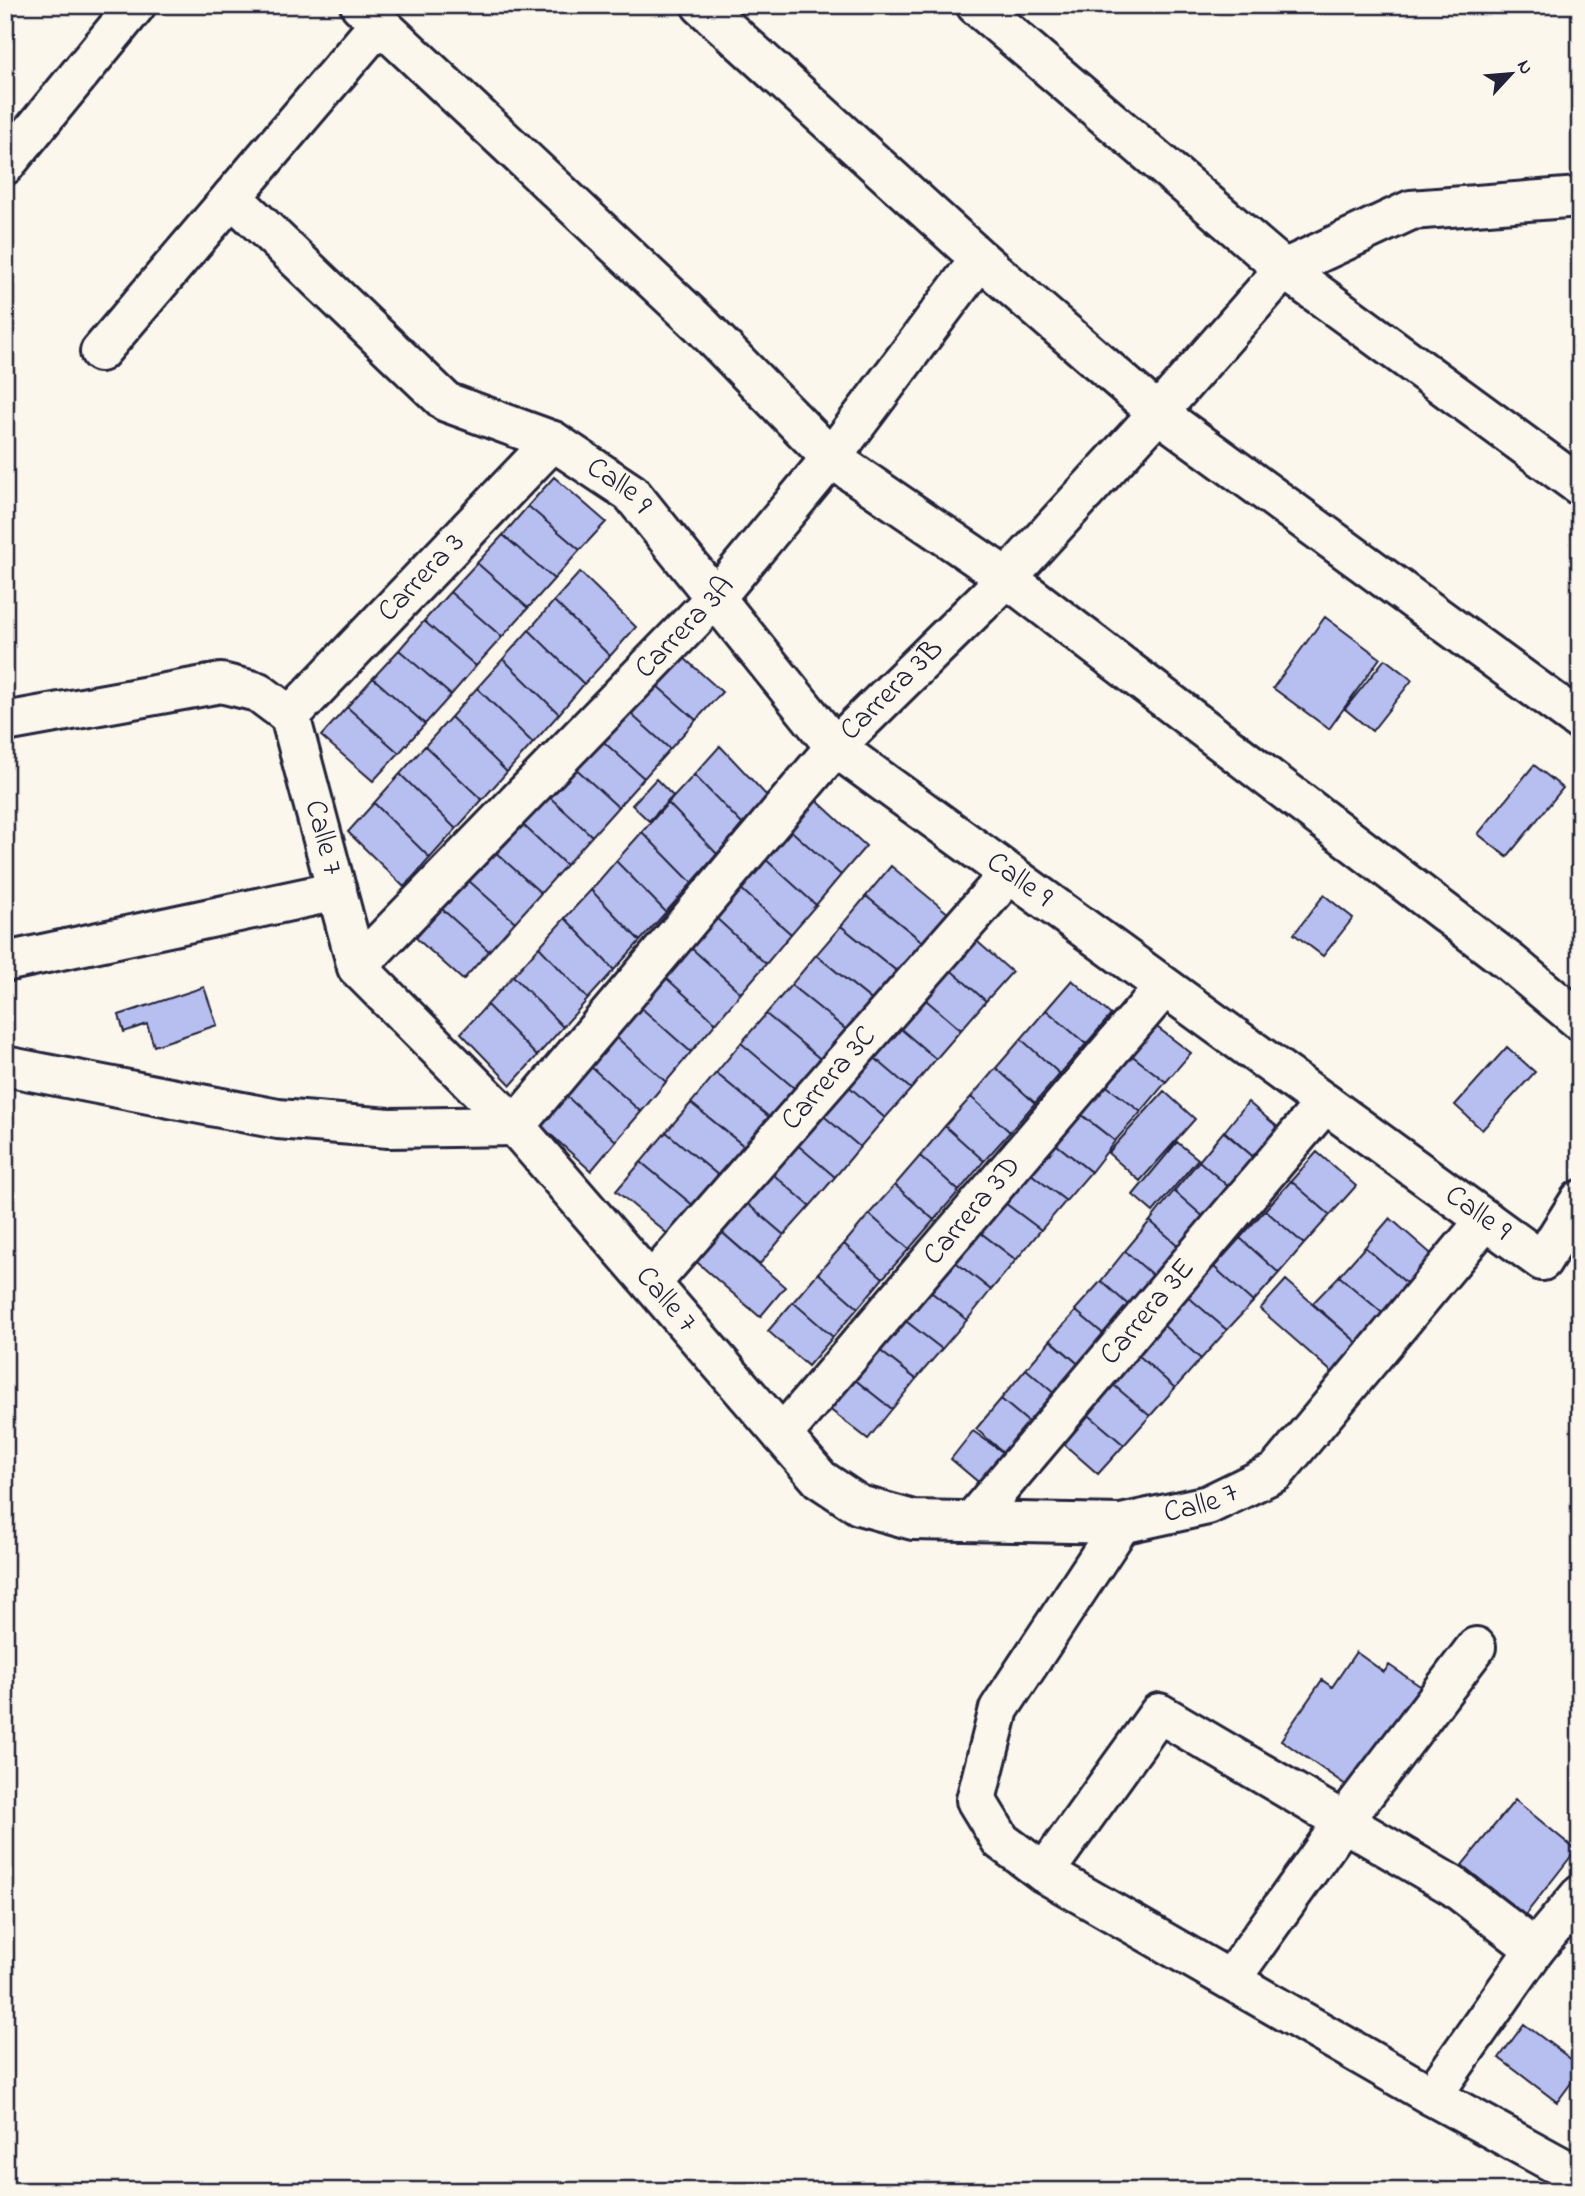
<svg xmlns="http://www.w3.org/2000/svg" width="1585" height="2196" font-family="'Indie Flower',sans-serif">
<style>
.building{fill:#b6bff0;stroke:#22223b;stroke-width:2}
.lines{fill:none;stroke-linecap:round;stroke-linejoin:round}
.minor-casing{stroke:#22223b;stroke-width:44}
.minor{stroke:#fbf7ec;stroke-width:38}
.labels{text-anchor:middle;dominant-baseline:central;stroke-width:6;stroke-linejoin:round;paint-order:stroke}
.street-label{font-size:30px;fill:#22223b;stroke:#fbf7ec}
</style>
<rect width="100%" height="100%" fill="#fbf7ec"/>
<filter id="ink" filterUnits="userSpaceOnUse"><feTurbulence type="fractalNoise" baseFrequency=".0143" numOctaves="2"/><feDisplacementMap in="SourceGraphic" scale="14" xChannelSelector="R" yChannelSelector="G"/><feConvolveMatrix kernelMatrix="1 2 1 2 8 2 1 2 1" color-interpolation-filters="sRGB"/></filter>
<g filter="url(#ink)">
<path class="building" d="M 554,477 L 606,522 L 580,550 L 528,506 Z
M 528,506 L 580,550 L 554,579 L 503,535 Z
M 503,535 L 554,579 L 528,608 L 477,563 Z
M 477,563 L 528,608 L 502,637 L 450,592 Z
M 580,572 L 636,627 L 610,656 L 554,601 Z
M 450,592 L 502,637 L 476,666 L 424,621 Z
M 554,601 L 610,656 L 584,684 L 529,630 Z
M 1325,617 L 1380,658 L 1329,729 L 1273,688 Z
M 424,621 L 476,666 L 451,695 L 399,650 Z
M 529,630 L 584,684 L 559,714 L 503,659 Z
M 674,649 L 722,692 L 696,720 L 648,678 Z
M 399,650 L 451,695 L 425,724 L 373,678 Z
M 503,659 L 559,714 L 533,743 L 477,688 Z
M 1385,659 L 1412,680 L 1372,731 L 1345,709 Z
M 373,678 L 425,724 L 399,753 L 347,707 Z
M 648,678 L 696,720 L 670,749 L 623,707 Z
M 477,688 L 533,743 L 507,772 L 451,717 Z
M 347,707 L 399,753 L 373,781 L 321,736 Z
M 623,707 L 670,749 L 644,778 L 597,736 Z
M 451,717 L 507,772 L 482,800 L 425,746 Z
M 597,736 L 644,778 L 618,807 L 571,764 Z
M 425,746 L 482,800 L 456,829 L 400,774 Z
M 720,746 L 768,797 L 743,825 L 694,775 Z
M 571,764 L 618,807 L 592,836 L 545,793 Z
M 1534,765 L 1563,788 L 1507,857 L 1478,834 Z
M 400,774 L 456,829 L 430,858 L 374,803 Z
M 694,775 L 743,825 L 717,854 L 668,803 Z
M 656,779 L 673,796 L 649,821 L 632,805 Z
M 545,793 L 592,836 L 566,865 L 520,822 Z
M 814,798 L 866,846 L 841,875 L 788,828 Z
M 374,803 L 430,858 L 404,887 L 348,832 Z
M 668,803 L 717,854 L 692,883 L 642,832 Z
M 520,822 L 566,865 L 541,893 L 494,851 Z
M 788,828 L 841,875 L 816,905 L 763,857 Z
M 642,832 L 692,883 L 666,912 L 616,861 Z
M 494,851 L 541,893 L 515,922 L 468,880 Z
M 763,857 L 816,905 L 791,934 L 739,887 Z
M 616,861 L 666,912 L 640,941 L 591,890 Z
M 891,866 L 949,914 L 924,943 L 866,896 Z
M 468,880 L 515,922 L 489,951 L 442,909 Z
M 739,887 L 791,934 L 766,964 L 714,916 Z
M 591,890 L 640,941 L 614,970 L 565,918 Z
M 1324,895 L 1353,918 L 1323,956 L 1294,934 Z
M 866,896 L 924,943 L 899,973 L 841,926 Z
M 442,909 L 489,951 L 463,980 L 416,938 Z
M 714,916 L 766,964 L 741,993 L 689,946 Z
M 565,918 L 614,970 L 588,999 L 539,947 Z
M 841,926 L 899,973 L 874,1002 L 816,955 Z
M 971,936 L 1012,972 L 986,1001 L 946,966 Z
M 689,946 L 741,993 L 716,1023 L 664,976 Z
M 539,947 L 588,999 L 563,1027 L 513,976 Z
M 816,955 L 874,1002 L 849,1032 L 791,985 Z
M 946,966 L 986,1001 L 961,1030 L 920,995 Z
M 513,976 L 563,1027 L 537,1056 L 487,1005 Z
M 664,976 L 716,1023 L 691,1052 L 639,1006 Z
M 1072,980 L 1111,1015 L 1086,1044 L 1046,1010 Z
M 791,985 L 849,1032 L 824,1062 L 766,1014 Z
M 204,987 L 217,1025 L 154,1046 L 147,1024 L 124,1032 L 119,1015 Z
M 920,995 L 961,1030 L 936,1059 L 895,1024 Z
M 487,1005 L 537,1056 L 511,1085 L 461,1033 Z
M 639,1006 L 691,1052 L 666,1082 L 614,1035 Z
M 1046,1010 L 1086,1044 L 1060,1074 L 1021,1039 Z
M 766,1014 L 824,1062 L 799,1092 L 741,1043 Z
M 1145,1018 L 1191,1053 L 1166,1082 L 1121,1047 Z
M 895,1024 L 936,1059 L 911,1089 L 870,1054 Z
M 614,1035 L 666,1082 L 641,1112 L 589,1065 Z
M 1021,1039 L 1060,1074 L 1035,1103 L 996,1068 Z
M 741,1043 L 799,1092 L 774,1121 L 716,1073 Z
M 1121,1047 L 1166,1082 L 1141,1112 L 1096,1078 Z
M 1507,1047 L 1535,1072 L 1482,1130 L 1455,1105 Z
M 870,1054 L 911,1089 L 885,1118 L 845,1083 Z
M 589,1065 L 641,1112 L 616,1141 L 564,1094 Z
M 996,1068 L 1035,1103 L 1010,1132 L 971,1097 Z
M 716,1073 L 774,1121 L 750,1151 L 691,1103 Z
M 1096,1078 L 1141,1112 L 1115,1141 L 1072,1107 Z
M 845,1083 L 885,1118 L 860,1147 L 819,1112 Z
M 1164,1091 L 1195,1119 L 1140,1181 L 1108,1153 Z
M 564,1094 L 616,1141 L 591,1171 L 539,1124 Z
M 971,1097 L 1010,1132 L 984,1161 L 945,1126 Z
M 1248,1102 L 1280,1129 L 1256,1159 L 1224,1132 Z
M 691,1103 L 750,1151 L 725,1181 L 666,1132 Z
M 1072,1108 L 1115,1141 L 1091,1172 L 1047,1137 Z
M 819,1112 L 860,1147 L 835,1177 L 794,1142 Z
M 945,1126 L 984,1161 L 959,1191 L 920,1156 Z
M 1224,1131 L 1256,1159 L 1231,1189 L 1199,1161 Z
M 666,1132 L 725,1181 L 700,1211 L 641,1162 Z
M 1047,1137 L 1091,1172 L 1066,1201 L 1022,1167 Z
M 794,1142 L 835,1177 L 810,1206 L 768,1170 Z
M 1177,1142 L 1198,1159 L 1153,1212 L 1133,1195 Z
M 1317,1152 L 1356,1186 L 1330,1215 L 1291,1181 Z
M 920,1156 L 959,1191 L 934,1220 L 895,1185 Z
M 1199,1161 L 1231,1189 L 1206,1219 L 1174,1191 Z
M 641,1162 L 700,1211 L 675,1240 L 616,1191 Z
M 1022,1167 L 1066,1201 L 1041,1230 L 997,1197 Z
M 768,1170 L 810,1206 L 784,1235 L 743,1200 Z
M 1291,1181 L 1330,1215 L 1304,1244 L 1265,1210 Z
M 895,1185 L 934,1220 L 909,1249 L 869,1214 Z
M 1174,1191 L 1206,1219 L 1181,1248 L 1150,1221 Z
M 997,1197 L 1041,1230 L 1016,1260 L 972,1226 Z
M 743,1200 L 784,1235 L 759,1265 L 718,1229 Z
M 1265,1210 L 1304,1244 L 1279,1273 L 1240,1238 Z
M 869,1214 L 909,1249 L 883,1278 L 844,1244 Z
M 1390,1218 L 1437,1259 L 1412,1288 L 1365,1247 Z
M 1150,1221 L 1181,1248 L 1156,1278 L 1125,1251 Z
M 972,1226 L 1016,1260 L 991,1290 L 948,1256 Z
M 716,1227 L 785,1287 L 760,1317 L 691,1257 Z
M 1240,1238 L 1279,1273 L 1253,1302 L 1214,1267 Z
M 844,1244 L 883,1278 L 858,1308 L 818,1273 Z
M 1365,1247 L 1412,1288 L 1386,1316 L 1339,1276 Z
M 1125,1251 L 1156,1278 L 1132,1308 L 1101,1281 Z
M 948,1256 L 991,1290 L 967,1320 L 922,1285 Z
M 1214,1267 L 1253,1302 L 1227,1330 L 1187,1296 Z
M 818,1273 L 858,1308 L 833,1337 L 793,1302 Z
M 1339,1276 L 1386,1316 L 1360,1345 L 1312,1304 Z
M 1286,1280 L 1360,1345 L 1334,1374 L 1260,1309 Z
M 1101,1281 L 1132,1308 L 1107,1337 L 1075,1310 Z
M 923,1286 L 967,1320 L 942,1349 L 898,1315 Z
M 1187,1296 L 1227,1330 L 1201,1359 L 1162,1324 Z
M 793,1302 L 833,1337 L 808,1366 L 768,1331 Z
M 1076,1311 L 1107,1337 L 1082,1367 L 1050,1340 Z
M 898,1315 L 942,1349 L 916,1379 L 873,1345 Z
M 1162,1324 L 1201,1359 L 1175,1388 L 1136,1353 Z
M 1051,1340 L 1082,1367 L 1057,1396 L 1026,1369 Z
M 873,1345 L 916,1379 L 892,1409 L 849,1375 Z
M 1136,1353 L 1175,1388 L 1150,1416 L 1110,1382 Z
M 1026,1369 L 1057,1396 L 1033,1426 L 1001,1399 Z
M 849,1375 L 892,1409 L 868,1439 L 823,1404 Z
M 1110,1382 L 1150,1416 L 1124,1445 L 1084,1411 Z
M 1001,1399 L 1033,1426 L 1008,1456 L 976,1429 Z
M 1084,1411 L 1124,1445 L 1098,1474 L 1058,1439 Z
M 973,1431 L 1008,1456 L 983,1486 L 951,1459 Z
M 1356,1652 L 1384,1672 L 1389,1665 L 1423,1688 L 1353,1790 L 1281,1740 L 1322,1680 L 1332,1687 Z
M 1515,1800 L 1576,1850 L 1525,1915 L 1462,1865 Z
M 1524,2024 L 1580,2066 L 1580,2071 L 1557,2102 L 1499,2058 Z"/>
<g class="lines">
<defs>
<g id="minor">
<path d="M 360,5 L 701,325 L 831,458 L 1007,578 L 1511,963 L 1580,1021"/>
<path d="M 701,5 L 980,259 L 1158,413 L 1580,721"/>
<path d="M 976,5 L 1284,269 L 1580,486"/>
<path d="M 5,165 L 136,5"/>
<path id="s1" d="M 232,197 L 446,402 L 553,441 L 631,493 L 835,747 L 1542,1261 L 1580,1200"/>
<path d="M 100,352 L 380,23"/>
<path id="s2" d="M 290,716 L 357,967 L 515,1126 L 820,1479 L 859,1505 L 913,1520 L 1121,1524 L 1208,1505 L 1276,1472 L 1486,1220"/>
<path id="s3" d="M 290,716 L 553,441"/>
<path d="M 5,722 L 221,683 L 258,692 L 290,716"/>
<path d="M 5,962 L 337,891"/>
<path id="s4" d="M 357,967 L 716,597 L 831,458 L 980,259"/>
<path id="s5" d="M 5,1066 L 278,1119 L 389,1128 L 515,1126 L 835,747 L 1007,578 L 1158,413 L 1284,269 L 1411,210 L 1580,197"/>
<path id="s6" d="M 651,1283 L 1009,874"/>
<path id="s7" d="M 782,1435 L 1164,987"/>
<path id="s8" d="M 972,1521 L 1325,1103"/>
<path d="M 1121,1524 L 999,1709 L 976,1800 L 1001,1841 L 1044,1873 L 1432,2096 L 1580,2177"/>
<path d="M 1044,1873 L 1159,1713 L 1453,1886 L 1535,1949"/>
<path d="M 1231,1979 L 1344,1821 L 1476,1647"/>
<path d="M 1432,2096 L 1535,1949 L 1580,1895"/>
</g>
</defs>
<use href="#minor" class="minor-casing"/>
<use href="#minor" class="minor"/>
</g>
</g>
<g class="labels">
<g class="street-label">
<text stroke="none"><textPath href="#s1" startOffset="490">Calle 9</textPath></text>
<text stroke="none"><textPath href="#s3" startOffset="191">Carrera 3</textPath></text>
<text stroke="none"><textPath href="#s4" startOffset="472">Carrera 3A</textPath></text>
<text stroke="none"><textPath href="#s5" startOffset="1092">Carrera 3B</textPath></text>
<text stroke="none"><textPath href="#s2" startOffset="126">Calle 7</textPath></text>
<text stroke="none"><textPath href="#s1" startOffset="1057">Calle 9</textPath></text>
<text stroke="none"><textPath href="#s6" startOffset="271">Carrera 3C</textPath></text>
<text stroke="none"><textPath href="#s7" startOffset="294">Carrera 3D</textPath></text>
<text stroke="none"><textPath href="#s1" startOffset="1624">Calle 9</textPath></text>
<text stroke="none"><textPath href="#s2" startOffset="714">Calle 7</textPath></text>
<text stroke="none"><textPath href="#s8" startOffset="273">Carrera 3E</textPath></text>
<text stroke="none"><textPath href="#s2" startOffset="1344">Calle 7</textPath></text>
</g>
</g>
<rect width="1585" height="2196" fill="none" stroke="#fbf7ec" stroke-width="28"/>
<rect x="14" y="14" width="1557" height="2168" fill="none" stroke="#22223b" stroke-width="2.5" filter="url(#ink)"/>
<g transform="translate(1511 74) rotate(64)" stroke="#fbf7ec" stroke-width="5" paint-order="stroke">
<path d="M0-5L12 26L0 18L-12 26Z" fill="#22223b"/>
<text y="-10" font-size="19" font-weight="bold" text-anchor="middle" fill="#22223b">N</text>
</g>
</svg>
